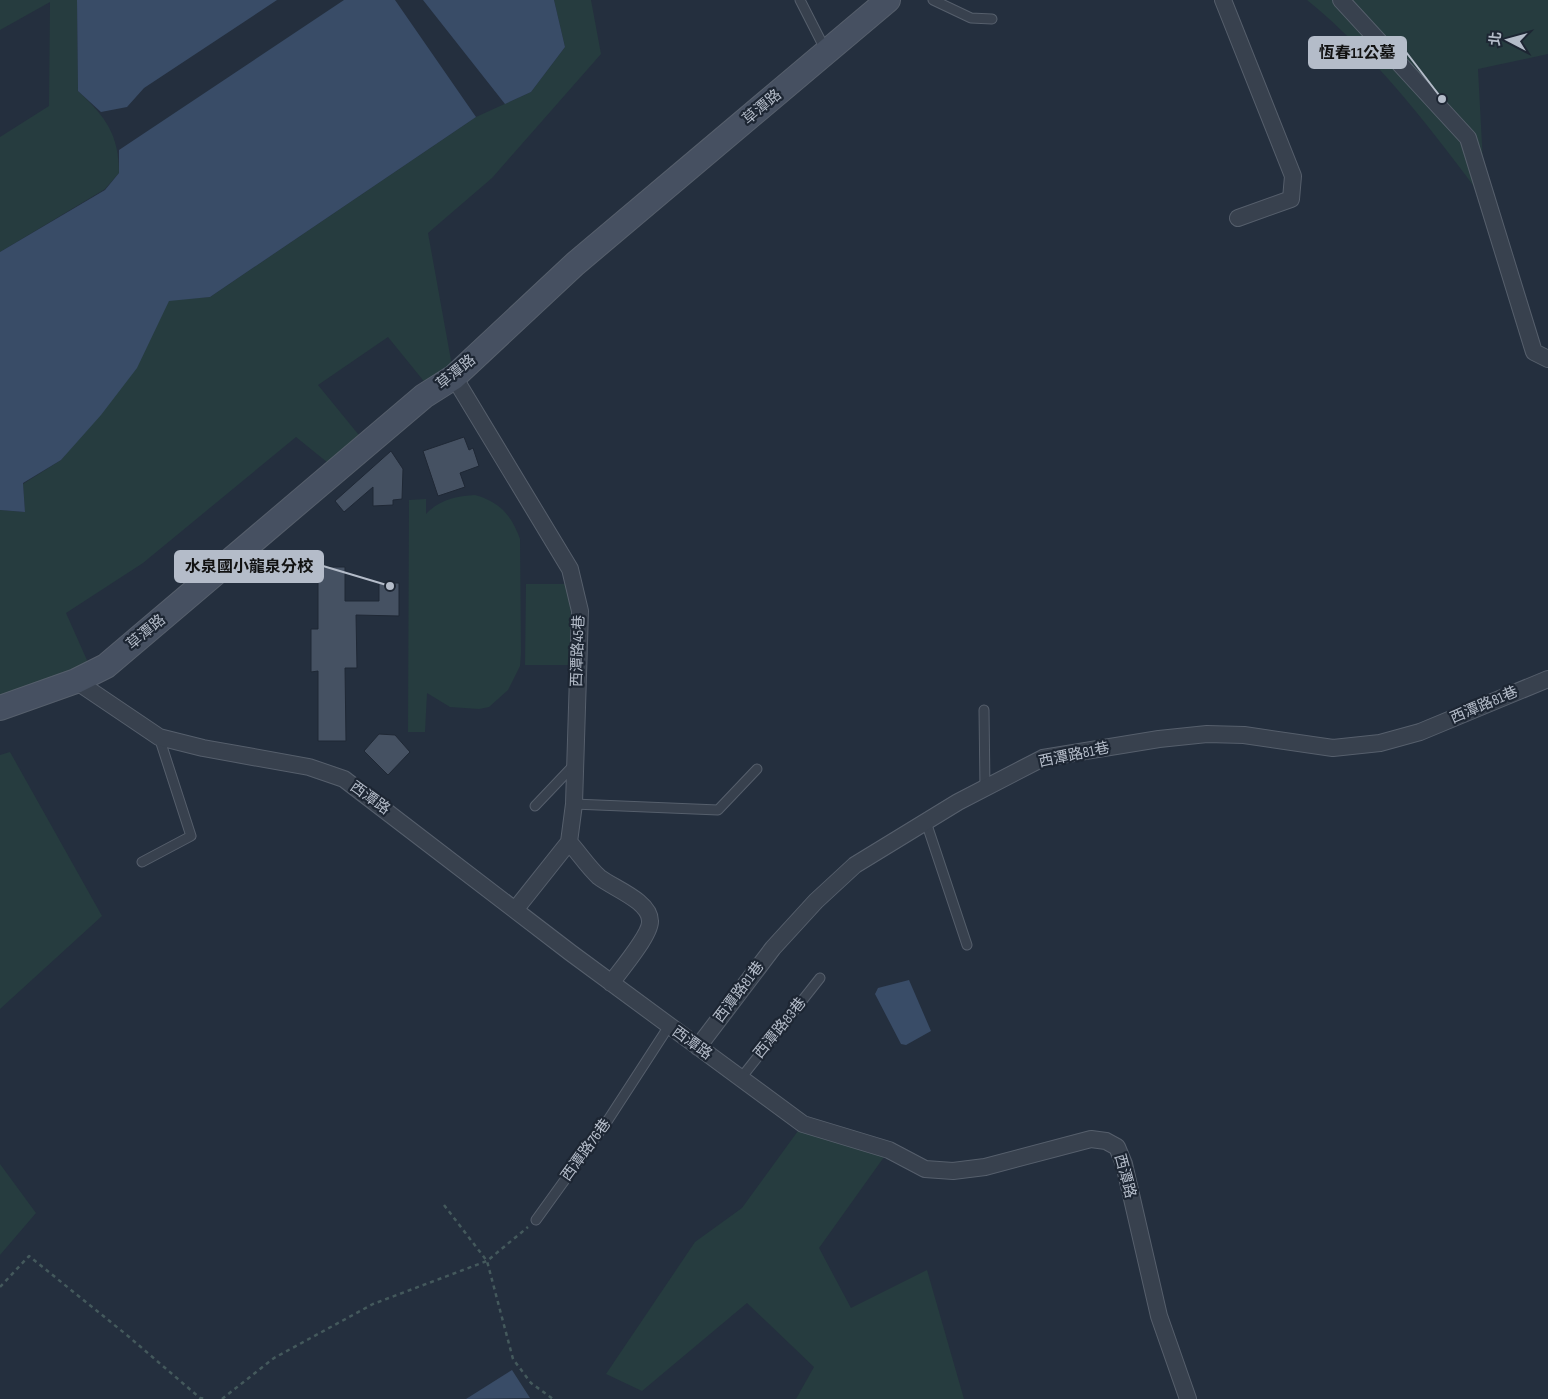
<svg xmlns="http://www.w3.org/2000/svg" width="1548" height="1399" font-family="'Sofia Sans Condensed','Noto Sans TC',sans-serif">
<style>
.green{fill:#263c3f}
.water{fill:#394c67}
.building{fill:#455162;stroke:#1f2835}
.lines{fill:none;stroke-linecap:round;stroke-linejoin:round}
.lane-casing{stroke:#565f6c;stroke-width:11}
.street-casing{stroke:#565f6c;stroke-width:18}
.secondary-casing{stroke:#565f6c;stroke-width:26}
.path{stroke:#44595c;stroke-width:2.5;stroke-dasharray:4 4;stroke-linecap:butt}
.lane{stroke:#38414e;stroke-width:9}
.street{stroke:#38414e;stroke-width:16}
.secondary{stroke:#465061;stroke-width:24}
.labels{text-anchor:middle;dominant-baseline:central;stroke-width:4.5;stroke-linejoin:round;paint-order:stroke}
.street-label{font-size:15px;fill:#b4bcc9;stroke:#1d2633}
.leader{fill:none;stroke:#b4bcc9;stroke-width:2}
.callout-dot{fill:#b4bcc9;stroke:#1d2633;stroke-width:2}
.callout{fill:#b4bcc9;stroke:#b4bcc9;stroke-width:2}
.callout-label{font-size:16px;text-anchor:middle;font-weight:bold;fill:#111}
</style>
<rect width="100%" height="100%" fill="#242f3e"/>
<path class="green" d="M 0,0 L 77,0 L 78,91 C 106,117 119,135 119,173 L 105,189 L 0,252 L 0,137 L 49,106 L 50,2 L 0,30 Z
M 554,0 L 591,0 L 601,54 L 492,178 L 428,233 L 454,377 L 431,390 L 388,337 L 318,385 L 367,445 L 338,471 L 296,437 L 143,563 L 66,613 L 94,676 L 0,708 L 0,510 L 25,512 L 23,484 L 61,460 L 136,368 L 169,300 L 210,297 L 476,117 L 531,92 L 565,47 Z
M 1307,0 L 1548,0 L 1548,54 L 1478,69 L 1485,201 C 1432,130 1377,57 1307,0 Z
M 475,495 C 500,502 512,516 520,539 L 521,653 L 520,666 L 508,690 L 489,707 L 479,709 L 450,707 L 427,693 L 425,732 L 408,732 L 409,500 L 426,499 L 426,514 C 439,500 456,496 475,495 Z
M 526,584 L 571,584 L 570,665 L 525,665 Z
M 10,752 L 102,916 L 0,1009 L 0,755 Z
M 803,1124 L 889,1150 L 819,1248 L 851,1308 L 927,1270 L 964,1399 L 796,1399 L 814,1367 L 747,1303 L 642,1391 L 606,1374 L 695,1242 L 742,1208 Z
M 0,1164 L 36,1213 L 0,1255 Z"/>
<path class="water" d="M 77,0 L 277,0 L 144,88 L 127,107 L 101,112 L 78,91 Z
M 344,0 L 395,0 L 476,117 L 210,297 L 169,301 L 137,368 L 101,415 L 61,460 L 23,483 L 25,512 L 0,510 L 0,252 L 105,190 L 119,173 L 119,150 Z
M 423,0 L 554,0 L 565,47 L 531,92 L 505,104 Z
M 909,980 L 931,1031 L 906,1045 L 901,1044 L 875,994 L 878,988 Z
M 512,1370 L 530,1398 L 466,1399 Z"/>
<path class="building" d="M 464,437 L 469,450 L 473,448 L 479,466 L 460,473 L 465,487 L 438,496 L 423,451 Z
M 391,451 L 403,469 L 402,499 L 393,500 L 393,505 L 373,506 L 373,487 L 344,512 L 335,501 Z
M 318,567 L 345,567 L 345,601 L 379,601 L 379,583 L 399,583 L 399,616 L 356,615 L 357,668 L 345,668 L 346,741 L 318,741 L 318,671 L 311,672 L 311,629 L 318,629 Z
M 379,734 L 395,735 L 410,752 L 388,775 L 364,751 Z"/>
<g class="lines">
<defs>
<path id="lane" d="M 800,0 L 826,51
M 933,0 L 971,18 L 992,19
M 984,710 L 985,788
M 574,804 L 718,810 L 757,769
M 535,806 L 574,765
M 926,822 L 967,945
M 142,862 L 191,836 L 159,737
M 741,1078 L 820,978
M 536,1220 L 608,1120 L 669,1026"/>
<path id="street" d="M 1223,0 L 1293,176 L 1291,199 L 1238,218
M 1341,0 L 1468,138 L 1534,352 L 1548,359
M 454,377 L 570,569 L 580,611 L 574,804 L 569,842 L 515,910
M 76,681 L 159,737 L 203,748 L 309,767 L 344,779 L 571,953 L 803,1124 L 889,1150 L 925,1169 L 953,1171 L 985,1167 L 1091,1139 L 1106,1141 L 1117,1147 L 1124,1164 L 1159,1316 L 1188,1399
M 569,842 C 579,853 588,867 599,877 C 613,888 650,901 650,921 C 651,934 620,971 611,983
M 698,1047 L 773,948 L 816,901 L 855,865 L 958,802 L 1043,758 L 1159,739 L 1207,734 L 1244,735 L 1333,748 L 1380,743 L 1420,732 L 1548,679"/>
<path id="secondary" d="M 0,708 L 76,681 L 106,666 L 424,396 L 454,377 L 575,264 L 888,0"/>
</defs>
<use href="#lane" class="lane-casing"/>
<use href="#street" class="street-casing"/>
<use href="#secondary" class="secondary-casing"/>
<path class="path" d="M 444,1205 L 487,1261 L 513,1359 L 531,1383 L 553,1399
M 0,1287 L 29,1256 L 128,1336 L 200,1398 L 207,1399
M 222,1399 L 274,1358 L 373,1304 L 487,1261 L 528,1227"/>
<use href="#lane" class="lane"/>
<use href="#street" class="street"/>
<use href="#secondary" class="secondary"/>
</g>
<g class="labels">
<g class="street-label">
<text transform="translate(762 107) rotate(-40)">草潭路</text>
<text transform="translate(456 372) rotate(-39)">草潭路</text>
<text transform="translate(146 632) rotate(-40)">草潭路</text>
<text transform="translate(578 651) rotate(-88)">西潭路45巷</text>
<text transform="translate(1484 705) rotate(-23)">西潭路81巷</text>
<text transform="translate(1074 755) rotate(-12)">西潭路81巷</text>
<text transform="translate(370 798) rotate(36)">西潭路</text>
<text transform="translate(739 992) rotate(-53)">西潭路81巷</text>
<text transform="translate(780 1028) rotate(-51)">西潭路83巷</text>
<text transform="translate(692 1043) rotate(36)">西潭路</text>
<text transform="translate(586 1150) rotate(-54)">西潭路76巷</text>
<text transform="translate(1125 1176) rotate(75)">西潭路</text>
</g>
</g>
<path class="leader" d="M1442 99L1406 52M390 586L323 566"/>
<g class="callout-dot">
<circle cx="1442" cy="99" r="5"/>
<circle cx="390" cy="586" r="5"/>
</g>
<g class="callout">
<rect x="1309" y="37" width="97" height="31" rx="5"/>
<rect x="175" y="551" width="148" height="31" rx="5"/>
</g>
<g class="callout-label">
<text x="1357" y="58">恆春11公墓</text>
<text x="249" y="572">水泉國小龍泉分校</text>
</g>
<g transform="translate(1508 40) rotate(276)" stroke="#1d2633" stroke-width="4" paint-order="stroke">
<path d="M0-4L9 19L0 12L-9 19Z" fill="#b4bcc9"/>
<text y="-8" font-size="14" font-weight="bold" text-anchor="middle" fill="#b4bcc9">北</text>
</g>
</svg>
